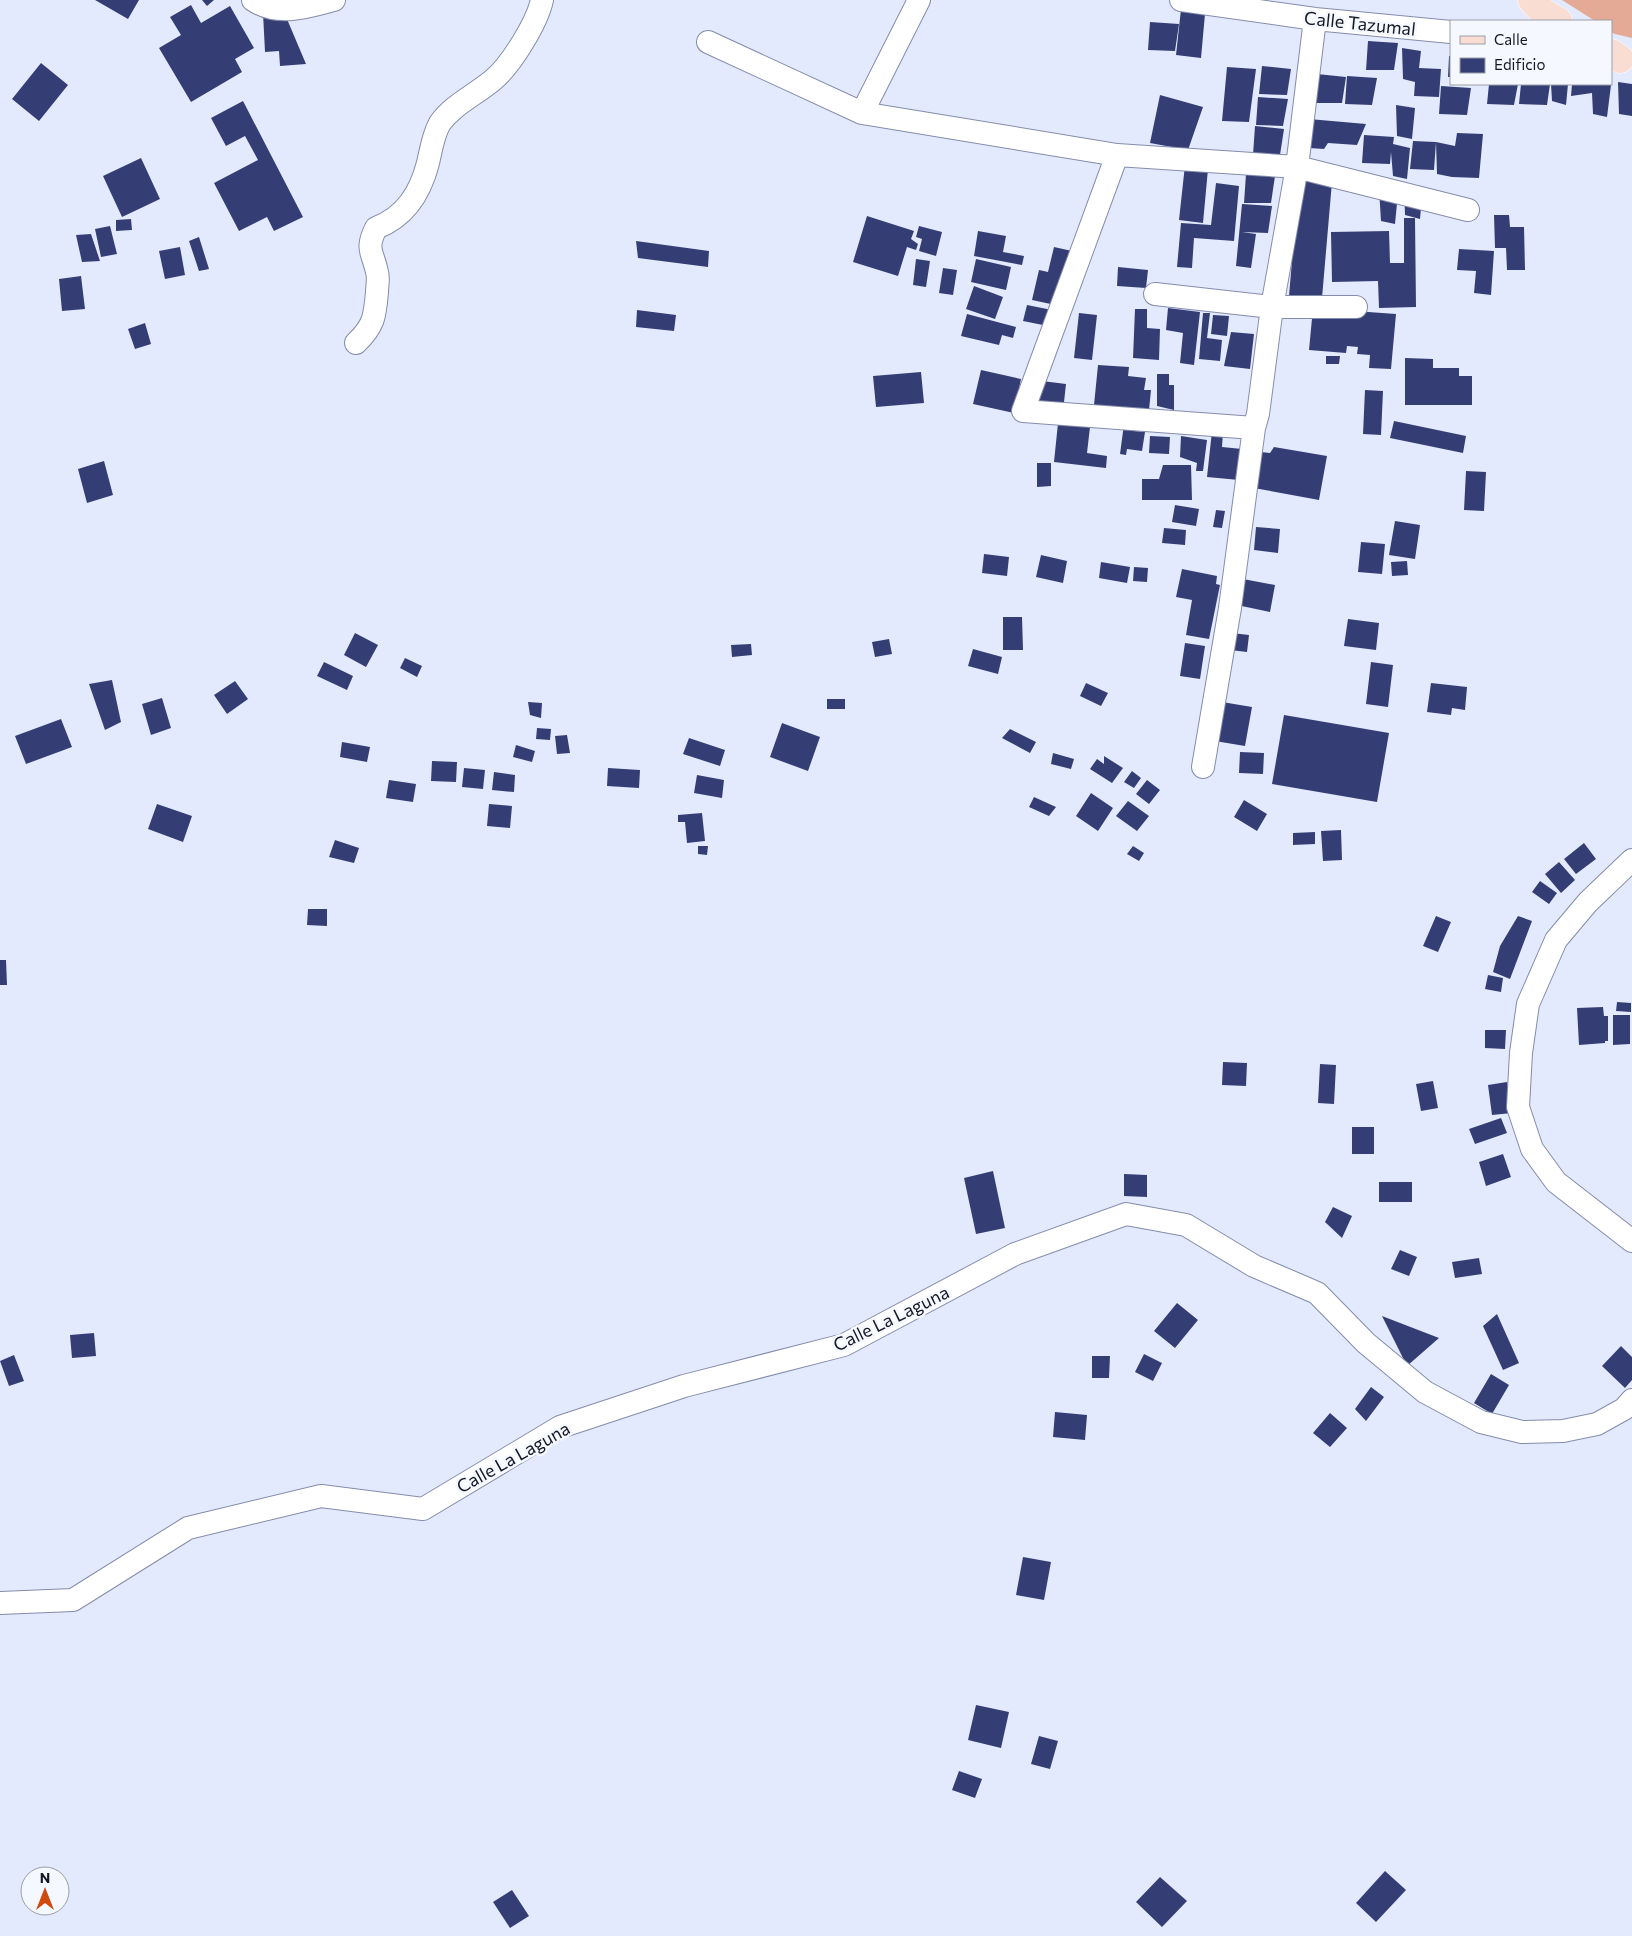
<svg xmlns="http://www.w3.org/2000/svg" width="1632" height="1936" font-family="Commissioner,sans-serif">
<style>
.green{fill:#e4aa96}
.building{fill:#353e74}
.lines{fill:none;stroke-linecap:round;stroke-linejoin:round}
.minor-casing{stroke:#848cab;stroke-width:24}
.major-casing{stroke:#fff;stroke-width:29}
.minor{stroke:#fff;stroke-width:22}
.major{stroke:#f9ddd3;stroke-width:28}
.labels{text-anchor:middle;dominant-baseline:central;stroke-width:5;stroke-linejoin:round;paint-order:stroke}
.street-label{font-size:18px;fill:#151823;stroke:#f6f8ff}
</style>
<rect width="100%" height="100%" fill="#e4eafe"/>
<path class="green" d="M 1562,0 L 1632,0 L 1632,38 L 1615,34 L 1611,32 L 1611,21 L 1595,21 Z"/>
<path class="building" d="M 95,0 L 139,0 L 128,19 Z
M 202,0 L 214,0 L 207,6 Z
M 1182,0 L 1206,3 L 1201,58 L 1176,55 Z
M 191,5 L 201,23 L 230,6 L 254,48 L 235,59 L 242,72 L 191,102 L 159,48 L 181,35 L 170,17 Z
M 284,12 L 306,64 L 280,66 L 279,51 L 265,52 L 263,13 Z
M 1150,22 L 1179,24 L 1175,51 L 1148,50 Z
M 1368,41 L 1398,43 L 1394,70 L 1366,70 Z
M 1402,48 L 1421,51 L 1419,68 L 1441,69 L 1439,97 L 1414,96 L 1415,82 L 1403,79 Z
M 1449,56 L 1451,56 L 1451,77 L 1448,77 Z
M 41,63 L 68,85 L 39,121 L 12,99 Z
M 1262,66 L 1291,69 L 1287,95 L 1259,94 Z
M 1227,67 L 1256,69 L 1249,122 L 1222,121 Z
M 1317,74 L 1346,77 L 1342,103 L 1315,103 Z
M 1347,76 L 1377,78 L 1372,105 L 1345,104 Z
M 1618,82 L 1632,84 L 1632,116 L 1619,114 Z
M 1489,84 L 1518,84 L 1514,105 L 1487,104 Z
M 1521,84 L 1550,84 L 1547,105 L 1519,104 Z
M 1551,84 L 1568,84 L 1566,105 L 1552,101 Z
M 1572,84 L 1611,85 L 1607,117 L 1593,114 L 1592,93 L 1571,96 Z
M 1441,86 L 1471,88 L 1467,115 L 1439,114 Z
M 1160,95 L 1203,107 L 1188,150 L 1150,143 Z
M 1258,97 L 1288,99 L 1283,126 L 1256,125 Z
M 243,101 L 303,217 L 274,231 L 267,217 L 239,231 L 214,183 L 258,160 L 245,136 L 226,146 L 211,118 Z
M 1396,105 L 1415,108 L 1412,139 L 1397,136 Z
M 1309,119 L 1366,124 L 1357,145 L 1328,143 L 1324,149 L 1308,148 Z
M 1255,126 L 1284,129 L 1280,155 L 1253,155 Z
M 1457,133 L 1483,134 L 1479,178 L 1452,177 L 1437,174 L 1436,142 L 1455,146 Z
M 1364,135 L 1394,137 L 1393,144 L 1410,148 L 1407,179 L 1393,176 L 1391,152 L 1390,164 L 1362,163 Z
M 1413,141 L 1436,142 L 1434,170 L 1410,169 Z
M 141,158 L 160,199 L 122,217 L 103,176 Z
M 1185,165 L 1208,169 L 1203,223 L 1179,220 Z
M 1246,174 L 1275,176 L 1271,203 L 1244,203 Z
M 1299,179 L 1332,182 L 1322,298 L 1289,296 Z
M 1216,183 L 1239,186 L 1234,241 L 1194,238 L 1192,268 L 1177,267 L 1181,223 L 1211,225 Z
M 1404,183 L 1423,187 L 1420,219 L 1405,215 Z
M 1379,189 L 1398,193 L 1395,224 L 1381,221 Z
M 1242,204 L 1272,206 L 1268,233 L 1242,232 L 1256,234 L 1251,268 L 1236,266 Z
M 1494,215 L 1509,215 L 1510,227 L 1524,227 L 1525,270 L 1507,270 L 1506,248 L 1495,248 Z
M 867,216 L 914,231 L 911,239 L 918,244 L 916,250 L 907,247 L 898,276 L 853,262 Z
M 1404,218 L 1415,218 L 1416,307 L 1379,308 L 1378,281 L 1332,282 L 1331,232 L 1389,231 L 1390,263 L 1404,263 Z
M 131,219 L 132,230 L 116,231 L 116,220 Z
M 110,226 L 117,254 L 101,257 L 95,229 Z
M 919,226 L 942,232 L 936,256 L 919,251 L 922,239 L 916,237 Z
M 978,231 L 1006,236 L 1003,252 L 1024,256 L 1022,265 L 974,256 Z
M 91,234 L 100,261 L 82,262 L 76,235 Z
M 199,237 L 209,269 L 199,271 L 189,241 Z
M 636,241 L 709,251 L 708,267 L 638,258 Z
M 180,247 L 185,275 L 165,279 L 159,251 Z
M 1054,247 L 1072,251 L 1060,306 L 1032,300 L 1039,270 L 1048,272 Z
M 1459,249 L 1494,251 L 1491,295 L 1474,293 L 1476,271 L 1457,270 Z
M 916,259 L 930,261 L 926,287 L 913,285 Z
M 976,259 L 1011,267 L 1006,290 L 971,282 Z
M 1118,267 L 1148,270 L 1146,288 L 1117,286 Z
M 943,268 L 957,270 L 953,295 L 939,293 Z
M 81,276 L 85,309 L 62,311 L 59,279 Z
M 974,286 L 1003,297 L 995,319 L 966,309 Z
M 1027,305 L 1052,310 L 1048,326 L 1023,321 Z
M 1168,308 L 1200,312 L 1194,365 L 1180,363 L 1183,333 L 1166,330 Z
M 1313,308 L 1396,314 L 1391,369 L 1369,368 L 1370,355 L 1357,354 L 1358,347 L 1347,346 L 1346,353 L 1309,350 Z
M 1135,309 L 1147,309 L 1147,328 L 1160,329 L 1159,360 L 1133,358 Z
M 637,310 L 676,315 L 674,331 L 636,327 Z
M 1079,313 L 1097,315 L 1092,360 L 1074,358 Z
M 1203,313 L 1210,313 L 1207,338 L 1222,340 L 1220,361 L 1199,359 Z
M 967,314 L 1016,327 L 1013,338 L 1002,335 L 999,345 L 961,336 Z
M 1213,315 L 1229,316 L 1227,336 L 1211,334 Z
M 145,323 L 151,344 L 135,349 L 128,329 Z
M 1231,332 L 1254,334 L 1250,369 L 1224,366 Z
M 1326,356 L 1340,356 L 1339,364 L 1326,364 Z
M 1405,358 L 1433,359 L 1433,368 L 1459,368 L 1459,376 L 1472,376 L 1472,405 L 1405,405 Z
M 1098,365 L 1129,367 L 1128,376 L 1146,378 L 1144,390 L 1151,390 L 1149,410 L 1094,405 Z
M 981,370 L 1021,379 L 1014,413 L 973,404 Z
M 921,372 L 924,403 L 876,407 L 873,376 Z
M 1157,374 L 1169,374 L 1169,385 L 1174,385 L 1174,410 L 1157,406 Z
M 1042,381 L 1066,384 L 1063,411 L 1039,408 Z
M 1365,390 L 1383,391 L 1381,435 L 1363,434 Z
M 1394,421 L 1466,436 L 1463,453 L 1390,438 Z
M 1058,423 L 1090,427 L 1087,453 L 1107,456 L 1106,468 L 1054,462 Z
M 1124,424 L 1135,425 L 1134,431 L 1145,432 L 1142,451 L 1127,449 L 1126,455 L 1120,454 Z
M 1212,431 L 1223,432 L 1222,447 L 1242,449 L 1239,480 L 1207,477 Z
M 1150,436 L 1170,437 L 1169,454 L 1149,453 Z
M 1181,436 L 1207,440 L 1203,471 L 1196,471 L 1197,463 L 1180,457 Z
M 1274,447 L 1327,456 L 1319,500 L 1254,488 L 1261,452 L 1270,453 Z
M 104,461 L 113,495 L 87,503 L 78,469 Z
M 1037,463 L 1051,463 L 1051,486 L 1037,487 Z
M 1163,465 L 1191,465 L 1192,500 L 1142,500 L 1142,479 L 1159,479 Z
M 1466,471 L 1486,472 L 1484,511 L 1464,510 Z
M 1175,505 L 1199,509 L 1196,526 L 1172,522 Z
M 1216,510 L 1225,511 L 1222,528 L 1213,527 Z
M 1395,521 L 1420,525 L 1415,559 L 1389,555 Z
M 1256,527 L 1280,529 L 1278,553 L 1254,550 Z
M 1164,528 L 1186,530 L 1185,545 L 1162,543 Z
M 1361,542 L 1385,544 L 1382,574 L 1358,572 Z
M 984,554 L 1009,557 L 1007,576 L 982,573 Z
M 1041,555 L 1067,561 L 1063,583 L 1036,577 Z
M 1407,561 L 1408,575 L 1392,576 L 1391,562 Z
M 1101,562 L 1130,567 L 1127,583 L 1099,578 Z
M 1134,567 L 1148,568 L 1147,582 L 1133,581 Z
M 1182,569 L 1217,576 L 1216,584 L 1220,585 L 1209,639 L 1186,635 L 1192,600 L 1176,597 Z
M 1243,579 L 1275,585 L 1270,612 L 1237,605 Z
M 1003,617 L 1022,617 L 1023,650 L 1003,650 Z
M 1348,619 L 1379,623 L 1376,650 L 1344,646 Z
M 355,633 L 378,645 L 366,667 L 344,655 Z
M 1232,633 L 1249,635 L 1247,652 L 1230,650 Z
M 889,639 L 892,654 L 875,657 L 872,642 Z
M 1185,643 L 1205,646 L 1200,679 L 1180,676 Z
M 751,644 L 752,655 L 732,657 L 731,645 Z
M 973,649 L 1002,657 L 998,674 L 968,666 Z
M 405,658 L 422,666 L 417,677 L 400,668 Z
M 324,662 L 353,676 L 347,690 L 317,676 Z
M 1371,662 L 1393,665 L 1388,707 L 1366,704 Z
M 112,680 L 121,722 L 105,730 L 89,684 Z
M 235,681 L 248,699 L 227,714 L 214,695 Z
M 1086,683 L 1108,693 L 1101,706 L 1080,696 Z
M 1431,683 L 1467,687 L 1465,710 L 1452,708 L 1451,715 L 1427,712 Z
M 162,698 L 171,728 L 151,735 L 142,704 Z
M 827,699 L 845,699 L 845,709 L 827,709 Z
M 528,702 L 542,703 L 541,718 L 530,715 Z
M 1222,702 L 1252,707 L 1245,746 L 1215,741 Z
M 1284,715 L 1389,733 L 1377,802 L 1272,784 Z
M 61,719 L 72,747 L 26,764 L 15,736 Z
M 782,723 L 820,737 L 808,771 L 770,757 Z
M 537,728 L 551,729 L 550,740 L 536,739 Z
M 1010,729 L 1036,742 L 1030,753 L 1002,738 Z
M 567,735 L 570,753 L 557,754 L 555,736 Z
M 689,738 L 725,750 L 720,766 L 683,754 Z
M 342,742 L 370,747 L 367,762 L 340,757 Z
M 516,745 L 535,751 L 532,762 L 513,757 Z
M 1240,752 L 1264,753 L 1263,774 L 1239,773 Z
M 1053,753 L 1074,759 L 1071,769 L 1051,764 Z
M 1104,756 L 1123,768 L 1112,783 L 1090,769 L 1097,759 L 1104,764 Z
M 432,761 L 457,762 L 456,782 L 431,781 Z
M 464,768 L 485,770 L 483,789 L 462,787 Z
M 608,768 L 640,770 L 639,788 L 607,786 Z
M 1132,771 L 1141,778 L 1134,788 L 1124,782 Z
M 494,772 L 515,775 L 514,792 L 492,790 Z
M 697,775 L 724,780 L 722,798 L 694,793 Z
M 389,780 L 416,784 L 413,802 L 386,798 Z
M 1147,780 L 1160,790 L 1149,804 L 1136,794 Z
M 1091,793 L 1113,808 L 1098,831 L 1076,816 Z
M 1034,797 L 1056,807 L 1049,816 L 1029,807 Z
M 1244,800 L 1267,814 L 1257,831 L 1234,817 Z
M 1128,801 L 1149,816 L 1137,831 L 1116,816 Z
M 157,804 L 192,816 L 183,842 L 148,829 Z
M 489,804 L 512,806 L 510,828 L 487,826 Z
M 702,813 L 705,841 L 687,843 L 685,822 L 678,822 L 678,815 Z
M 1341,830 L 1342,860 L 1323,861 L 1321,831 Z
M 1315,832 L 1315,844 L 1293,845 L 1293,833 Z
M 335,840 L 359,848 L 354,863 L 329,857 Z
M 1584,843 L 1596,859 L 1576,874 L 1564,859 Z
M 698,846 L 708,846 L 707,855 L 698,854 Z
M 1133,846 L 1144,853 L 1139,861 L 1127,854 Z
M 1559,862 L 1575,880 L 1561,893 L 1545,874 Z
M 1540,881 L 1557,893 L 1549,904 L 1532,892 Z
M 308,909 L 327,909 L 327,926 L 307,925 Z
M 1436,916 L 1451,922 L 1438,952 L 1423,946 Z
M 1518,916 L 1532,921 L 1510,979 L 1493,972 L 1500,946 Z
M 0,960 L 6,960 L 7,985 L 0,985 Z
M 1488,975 L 1503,978 L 1501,992 L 1485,989 Z
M 1617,1002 L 1631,1003 L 1631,1012 L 1616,1011 Z
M 1603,1007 L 1604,1016 L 1608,1016 L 1608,1041 L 1605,1041 L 1605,1043 L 1579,1045 L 1577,1008 Z
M 1613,1015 L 1630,1015 L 1630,1044 L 1613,1045 Z
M 1485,1030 L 1506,1030 L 1505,1049 L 1485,1048 Z
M 1223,1062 L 1247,1063 L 1246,1086 L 1222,1085 Z
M 1320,1064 L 1336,1065 L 1334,1104 L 1318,1103 Z
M 1433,1081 L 1438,1108 L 1421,1111 L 1416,1084 Z
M 1507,1082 L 1512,1113 L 1492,1115 L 1488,1085 Z
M 1501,1118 L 1507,1133 L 1475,1144 L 1469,1129 Z
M 1352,1127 L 1374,1127 L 1374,1154 L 1352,1154 Z
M 1503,1154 L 1511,1177 L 1486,1186 L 1479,1162 Z
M 993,1171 L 1005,1228 L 976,1234 L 964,1178 Z
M 1124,1174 L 1147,1175 L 1147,1197 L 1124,1196 Z
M 1379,1182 L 1412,1182 L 1412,1202 L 1379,1202 Z
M 1333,1207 L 1352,1216 L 1342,1238 L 1325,1222 Z
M 1400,1250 L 1417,1257 L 1409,1276 L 1391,1269 Z
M 1479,1258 L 1482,1274 L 1455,1278 L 1452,1262 Z
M 1177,1303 L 1198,1320 L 1175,1348 L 1154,1331 Z
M 1497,1314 L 1519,1363 L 1503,1370 L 1483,1326 Z
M 1382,1316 L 1439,1338 L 1407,1366 Z
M 94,1333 L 96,1356 L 72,1358 L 70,1335 Z
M 1621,1346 L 1632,1357 L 1632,1380 L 1625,1388 L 1602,1366 Z
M 1144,1354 L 1162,1363 L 1153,1381 L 1135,1372 Z
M 14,1355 L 24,1381 L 9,1386 L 0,1361 Z
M 1092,1356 L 1110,1356 L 1109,1378 L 1092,1378 Z
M 1491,1374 L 1509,1385 L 1492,1414 L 1474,1403 Z
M 1371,1387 L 1384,1397 L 1366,1421 L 1355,1409 Z
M 1055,1412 L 1087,1415 L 1085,1440 L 1053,1437 Z
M 1330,1413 L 1347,1428 L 1330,1447 L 1313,1433 Z
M 1023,1557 L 1051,1562 L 1044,1600 L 1016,1595 Z
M 976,1705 L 1009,1712 L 1001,1748 L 968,1740 Z
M 1039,1736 L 1058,1741 L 1050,1769 L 1031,1764 Z
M 959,1771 L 982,1779 L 975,1798 L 952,1790 Z
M 1385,1871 L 1406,1890 L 1376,1922 L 1356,1903 Z
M 1160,1877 L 1187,1901 L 1162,1927 L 1136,1902 Z
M 512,1890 L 529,1916 L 510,1928 L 493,1902 Z"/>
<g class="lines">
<defs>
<path id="minor" d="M 253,0 C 278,17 308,7 334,0
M 1181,0 L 1315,19 L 1451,32
M 708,42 L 862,113 L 1117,155 L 1297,167 L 1468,210
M 862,113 L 919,0
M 1117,155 L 1023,411 L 1254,428
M 1155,294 L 1272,307 L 1356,307
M 356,343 C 374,326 375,316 377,292 C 377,286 379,278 377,272 C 373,252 365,250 376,228 C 405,217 420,194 428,163 C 431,150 433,135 440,123 C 454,104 475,95 493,80 C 511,65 537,23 542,0
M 1203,767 L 1230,608 L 1254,428 L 1258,414 L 1272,307 L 1297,167 L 1315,19
M 1632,860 L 1588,902 L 1556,940 L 1528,1004 L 1521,1053 L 1518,1107 L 1532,1149 L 1556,1182 L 1632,1241
M 0,1603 L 73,1600 L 188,1528 L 321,1496 L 423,1509 L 560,1427 L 684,1386 L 844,1345 L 1015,1254 L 1126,1214 L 1186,1225 L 1254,1266 L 1317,1293 L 1366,1343 L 1425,1392 L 1481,1422 L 1522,1432 L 1563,1431 L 1597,1424 L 1624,1409 L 1632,1400"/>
<path id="major" d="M 1532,0 L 1544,13 L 1558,21
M 1611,53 L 1620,59"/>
</defs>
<use href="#minor" class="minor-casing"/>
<use href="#major" class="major-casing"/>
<use href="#minor" class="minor"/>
<use href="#major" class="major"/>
</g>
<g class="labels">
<g class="street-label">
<text transform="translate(1360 23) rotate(6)">Calle Tazumal</text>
<text transform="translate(891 1318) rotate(-26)">Calle La Laguna</text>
<text transform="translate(513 1457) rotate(-29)">Calle La Laguna</text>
</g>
</g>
<rect x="1450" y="20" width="162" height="65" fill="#f6f8ff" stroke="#9c9ea7"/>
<rect x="1460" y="36" width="25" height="8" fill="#f9ddd3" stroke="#9c9ea7"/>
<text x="1494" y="45" font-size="15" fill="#151823">Calle</text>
<rect x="1460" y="58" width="25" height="15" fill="#353e74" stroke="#9c9ea7"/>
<text x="1494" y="70" font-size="15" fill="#151823">Edificio</text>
<g transform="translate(45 1891)"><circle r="24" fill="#f6f8ff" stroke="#9c9ea7"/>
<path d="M0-4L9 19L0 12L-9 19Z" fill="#d04a0d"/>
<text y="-8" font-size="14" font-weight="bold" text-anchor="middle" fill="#151823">N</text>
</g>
</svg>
